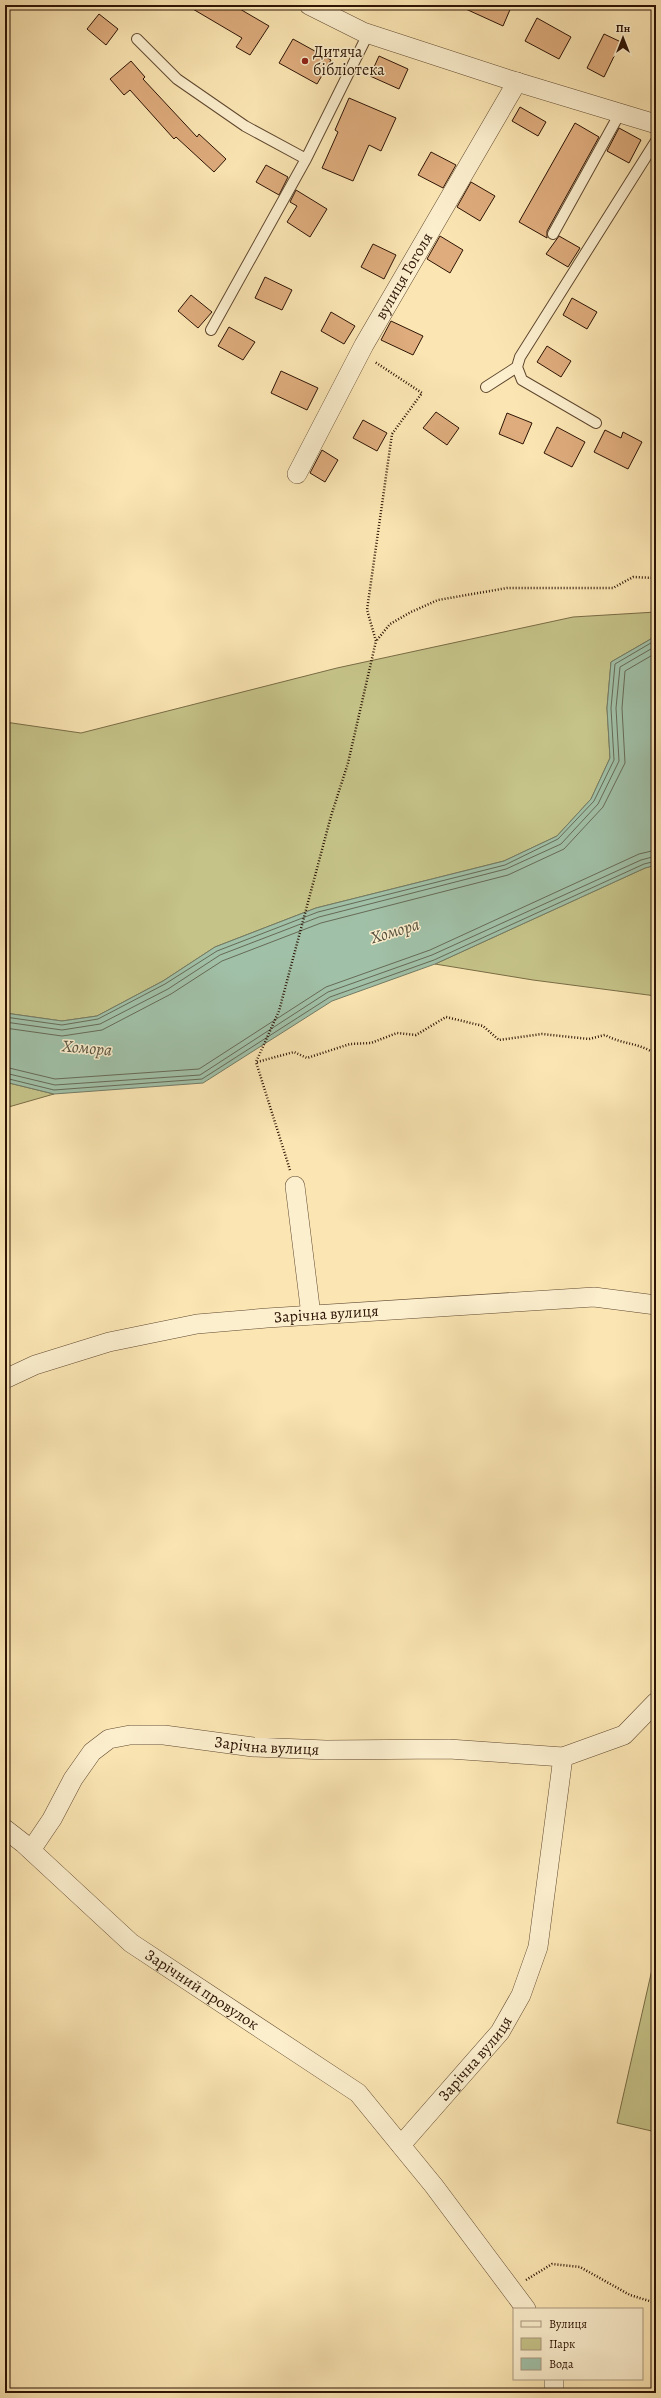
<svg xmlns="http://www.w3.org/2000/svg" width="661" height="2398" font-family="Alegreya,serif">
<style>
.green{fill:#c5c388;stroke:#796c46}
.water{fill:#a0c0a7;stroke:#727b66}
.lines{fill:none;stroke-linecap:round;stroke-linejoin:round}
.shore{stroke:#666a56;stroke-width:1}
.building{fill:#deac7d;stroke:#2d1405}
.service-casing{stroke:#604830;stroke-width:12}
.minor-casing{stroke:#604830;stroke-width:20}
.path{stroke:#2d1405;stroke-width:2.5;stroke-dasharray:1 2;stroke-linecap:butt}
.service{stroke:#fcefce;stroke-width:10}
.minor{stroke:#fcefce;stroke-width:19}
.poi-dot{fill:#8f2418;stroke:#fcefce;stroke-width:1.5}
.labels{text-anchor:middle;dominant-baseline:central;stroke-width:3;stroke-linejoin:round;paint-order:stroke}
.poi-label{font-size:16px;fill:#2d1405;stroke:#fcefce;text-anchor:start}
.street-label{font-size:16px;fill:#2d1405;stroke:#fcefce}
.water-label{font-size:17px;font-style:italic;fill:#55503e;stroke:#fcefce}
</style>
<rect width="100%" height="100%" fill="#fbe6b3"/>
<filter id="stains"><feTurbulence type="fractalNoise" baseFrequency=".005" numOctaves="4"/><feColorMatrix values="0 0 0 0 .2 0 0 0 0 .09 0 0 0 0 .02 0 0 0 .5 -.17"/></filter>
<radialGradient id="worn" r=".72"><stop offset=".6" stop-color="#630" stop-opacity="0"/><stop offset="1" stop-color="#630" stop-opacity=".3"/></radialGradient>
<path class="green" d="M 656,612 L 656,636 L 611,662 L 607,708 L 610,758 L 591,799 L 557,836 L 504,861 L 316,908 L 215,947 L 163,981 L 97,1016 L 62,1021 L 5,1013 L 5,722 L 81,733 L 337,668 L 573,617 Z
M 656,865 L 656,996 L 533,980 L 435,964 L 645,868 Z
M 5,1082 L 54,1094 L 5,1108 Z
M 656,1952 L 656,2132 L 617,2123 Z"/>
<path class="water" d="M 656,636 L 656,865 L 645,868 L 435,964 L 332,1001 L 203,1083 L 54,1094 L 5,1082 L 5,1013 L 62,1021 L 97,1016 L 163,981 L 215,947 L 316,908 L 504,861 L 557,836 L 591,799 L 610,758 L 607,708 L 611,662 Z"/>
<g class="lines">
<path class="shore" d="M 5,1017 L 62,1025 L 98,1019 L 165,984 L 217,951 L 318,912 L 505,865 L 558,839 L 594,801 L 614,760 L 611,708 L 615,664 L 656,640
M 5,1022 L 62,1030 L 100,1024 L 168,989 L 220,955 L 319,917 L 506,869 L 561,844 L 598,804 L 619,761 L 616,708 L 620,667 L 656,646
M 5,1028 L 62,1036 L 102,1030 L 171,994 L 222,961 L 321,923 L 508,875 L 564,849 L 603,807 L 625,763 L 622,708 L 625,671 L 656,653
M 5,1067 L 55,1079 L 199,1069 L 326,987 L 430,950 L 639,854 L 656,850
M 5,1073 L 55,1085 L 200,1075 L 328,992 L 432,955 L 641,860 L 656,856
M 5,1078 L 54,1090 L 202,1079 L 330,997 L 434,960 L 644,864 L 656,861"/>
</g>
<path class="building" d="M 186,5 L 233,5 L 269,26 L 250,55 L 236,47 L 242,38 Z
M 457,5 L 512,5 L 503,26 Z
M 99,14 L 118,29 L 106,45 L 87,29 Z
M 537,18 L 571,37 L 559,59 L 525,41 Z
M 604,34 L 621,42 L 604,77 L 587,68 Z
M 293,39 L 331,60 L 317,84 L 279,63 Z
M 379,56 L 408,69 L 399,89 L 370,76 Z
M 131,61 L 145,77 L 143,79 L 197,137 L 199,134 L 226,159 L 214,172 L 176,137 L 174,139 L 130,90 L 124,95 L 110,79 Z
M 349,98 L 396,118 L 381,151 L 369,145 L 353,181 L 322,168 L 338,132 L 335,130 Z
M 520,107 L 546,122 L 538,136 L 512,121 Z
M 575,123 L 599,137 L 547,231 L 547,238 L 519,222 Z
M 619,128 L 641,140 L 629,163 L 607,151 Z
M 431,152 L 456,165 L 443,188 L 418,175 Z
M 266,165 L 288,177 L 279,195 L 256,182 Z
M 471,182 L 495,196 L 480,221 L 457,207 Z
M 296,190 L 327,209 L 310,237 L 287,222 L 297,206 L 290,202 Z
M 440,236 L 463,250 L 450,273 L 427,259 Z
M 559,236 L 580,248 L 568,267 L 546,254 Z
M 373,244 L 396,255 L 384,279 L 361,267 Z
M 265,277 L 292,290 L 282,310 L 255,298 Z
M 191,295 L 212,312 L 198,328 L 178,311 Z
M 572,298 L 597,312 L 587,329 L 563,315 Z
M 331,312 L 355,326 L 344,344 L 321,331 Z
M 391,321 L 423,336 L 413,355 L 381,340 Z
M 229,327 L 255,342 L 243,360 L 218,346 Z
M 547,346 L 571,361 L 561,377 L 537,362 Z
M 281,371 L 318,388 L 307,410 L 271,393 Z
M 436,412 L 459,428 L 447,445 L 423,428 Z
M 507,413 L 532,423 L 523,444 L 499,434 Z
M 363,420 L 387,433 L 377,451 L 353,438 Z
M 557,427 L 585,442 L 572,467 L 544,453 Z
M 605,430 L 621,438 L 623,432 L 642,442 L 628,469 L 594,452 Z
M 322,450 L 338,460 L 325,482 L 310,473 Z"/>
<g class="lines">
<defs>
<path id="service" d="M 137,39 L 177,79 L 245,126 L 306,159
M 553,234 L 620,113
M 211,330 L 306,159 L 368,34
M 486,387 L 517,367
M 596,423 L 522,380 L 517,367 L 520,357 L 656,141"/>
<g id="minor">
<path d="M 309,5 L 363,32 L 507,79 L 656,124"/>
<path id="s1" d="M 297,474 L 364,345 L 517,82"/>
<path d="M 295,1186 L 311,1315"/>
<path id="s2" d="M 5,1379 L 35,1365 L 109,1342 L 197,1324 L 267,1318 L 594,1297 L 656,1305"/>
<path id="s3" d="M 5,1829 L 23,1843 L 131,1943 L 358,2093 L 434,2186 L 526,2309"/>
<path id="s4" d="M 31,1850 L 52,1819 L 73,1779 L 92,1752 L 109,1739 L 130,1735 L 164,1735 L 253,1747 L 326,1750 L 449,1749 L 563,1757 L 624,1735 L 656,1702"/>
<path id="s5" d="M 401,2145 L 500,2032 L 521,1995 L 538,1947 L 563,1757"/>
<path d="M 554,2379 L 554,2393"/>
</g>
</defs>
<use href="#service" class="service-casing"/>
<use href="#minor" class="minor-casing"/>
<path class="path" d="M 377,640 L 390,624 L 411,612 L 438,600 L 507,588 L 613,588 L 633,577 L 656,578
M 257,1062 L 294,1052 L 307,1058 L 350,1044 L 371,1043 L 397,1033 L 416,1035 L 446,1017 L 483,1026 L 499,1040 L 542,1034 L 589,1039 L 605,1035 C 624,1045 637,1042 656,1054
M 290,1170 L 256,1062 L 279,1011 L 331,816 L 348,763 L 376,641 L 367,610 L 392,434 L 422,393 L 375,362
M 526,2280 L 552,2264 L 580,2267 L 630,2295 L 656,2303"/>
<use href="#service" class="service"/>
<use href="#minor" class="minor"/>
</g>
<circle class="poi-dot" cx="305" cy="61" r="4"/>
<g class="labels">
<g class="poi-label">
<text x="313" y="52">Дитяча<tspan x="313" dy="18">бібліотека</tspan></text>
</g>
<g class="street-label">
<text stroke="none"><textPath href="#s1" startOffset="225">вулиця Гоголя</textPath></text>
<text stroke="none"><textPath href="#s2" startOffset="330">Зарічна вулиця</textPath></text>
<text stroke="none"><textPath href="#s4" startOffset="296">Зарічна вулиця</textPath></text>
<text stroke="none"><textPath href="#s3" startOffset="255">Зарічний провулок</textPath></text>
<text stroke="none"><textPath href="#s5" startOffset="114">Зарічна вулиця</textPath></text>
</g>
<g class="water-label">
<text transform="translate(395 931) rotate(-17)">Хомора</text>
<text transform="translate(87 1048) rotate(5)">Хомора</text>
</g>
</g>
<rect width="661" height="2398" fill="none" stroke="#fbe6b3" stroke-width="20"/>
<rect x="6" y="6" width="649" height="2386" fill="none" stroke="#2d1405" stroke-width="2"/>
<rect x="10" y="10" width="641" height="2378" fill="none" stroke="#2d1405"/>
<rect x="513" y="2308" width="130" height="72" fill="#fcefce" stroke="#a9977e"/>
<rect x="521" y="2321" width="20" height="6" fill="#fcefce" stroke="#a9977e"/>
<text x="549" y="2328" font-size="12" fill="#2d1405">Вулиця</text>
<rect x="521" y="2338" width="20" height="12" fill="#c5c388" stroke="#a9977e"/>
<text x="549" y="2348" font-size="12" fill="#2d1405">Парк</text>
<rect x="521" y="2358" width="20" height="12" fill="#a0c0a7" stroke="#a9977e"/>
<text x="549" y="2368" font-size="12" fill="#2d1405">Вода</text>
<g transform="translate(623 38)" stroke="#fcefce" stroke-width="3" paint-order="stroke">
<path d="M0-3L7 15L0 10L-7 15Z" fill="#2d1405"/>
<text y="-6" font-size="11" font-weight="bold" text-anchor="middle" fill="#2d1405">Пн</text>
</g>
<rect width="100%" height="100%" filter="url(#stains)"/>
<rect width="100%" height="100%" fill="url(#worn)"/>
</svg>
